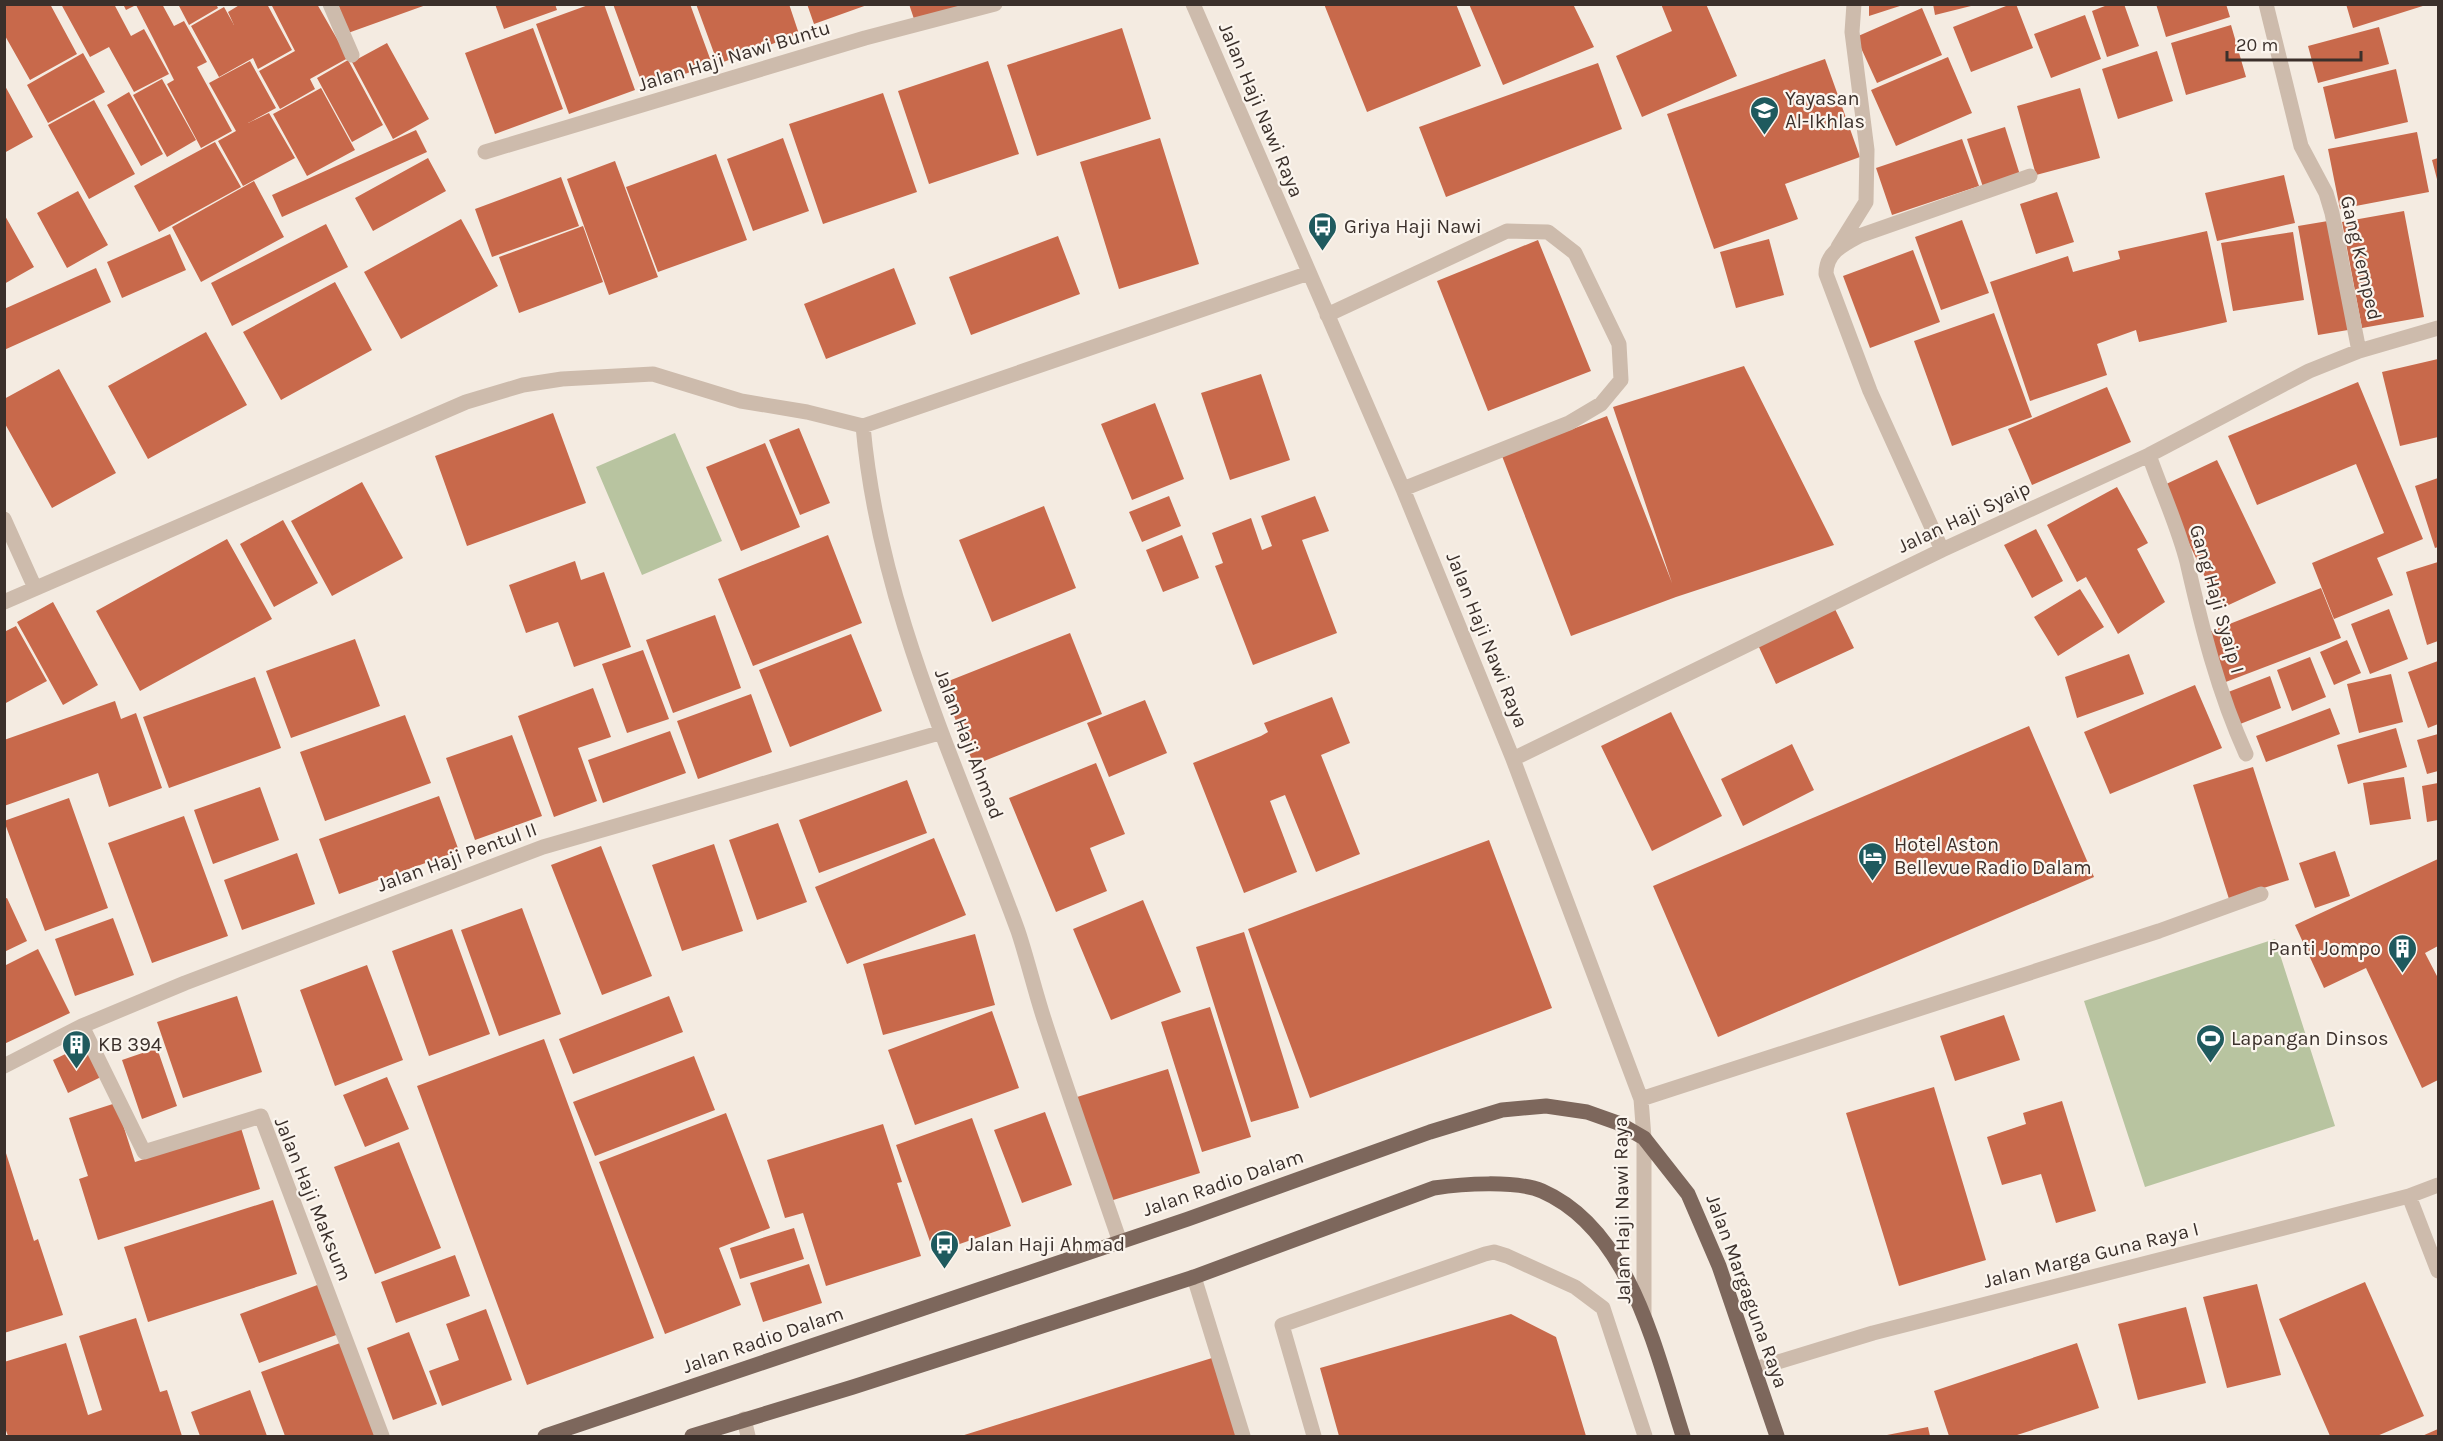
<svg xmlns="http://www.w3.org/2000/svg" width="2443" height="1441" font-family="Karla,sans-serif">
<style>
.park{fill:#b8c4a0}
.building{fill:#c8694b}
.lines{fill:none;stroke-linecap:round;stroke-linejoin:round}
.minor{stroke:#cdbbac;stroke-width:15}
.major{stroke:#7d675c;stroke-width:15}
.labels{text-anchor:middle;dominant-baseline:central;stroke-width:4.5;stroke-linejoin:round;paint-order:stroke}
.street-label{font-size:20px;fill:#3b302b;stroke:#fbf5ee}
.poi-label{font-size:20px;fill:#3b302b;stroke:#fbf5ee;text-anchor:start}
</style>
<rect width="100%" height="100%" fill="#f4ebe1"/>
<path class="park" d="M 675,433 L 722,541 L 642,575 L 596,467 Z
M 2275,939 L 2335,1126 L 2145,1187 L 2084,1001 Z"/>
<path class="building" d="M 50,4 L 77,54 L 30,80 L 4,34 L 4,6 Z
M 61,4 L 114,4 L 131,36 L 144,29 L 169,74 L 134,92 L 109,47 L 90,57 Z
M 123,4 L 162,4 L 174,26 L 184,21 L 207,62 L 197,67 L 232,131 L 201,148 L 167,84 L 174,80 L 153,38 L 136,5 L 126,10 Z
M 178,4 L 216,4 L 218,8 L 189,25 Z
M 241,4 L 267,4 L 292,50 L 258,69 L 253,58 L 219,77 L 191,26 L 224,7 L 234,25 L 228,12 Z
M 271,4 L 317,4 L 348,58 L 310,79 L 315,89 L 280,109 L 259,71 L 295,51 Z
M 338,4 L 426,4 L 426,5 L 348,33 Z
M 495,4 L 555,4 L 557,10 L 504,29 Z
M 591,4 L 604,4 L 635,90 L 569,114 L 536,24 Z
M 613,4 L 690,4 L 712,64 L 644,89 Z
M 696,4 L 789,4 L 799,34 L 718,64 Z
M 807,4 L 867,4 L 867,5 L 814,24 Z
M 909,4 L 972,4 L 916,25 Z
M 1324,4 L 1456,4 L 1481,66 L 1367,112 Z
M 1469,4 L 1573,4 L 1594,47 L 1503,85 Z
M 1661,4 L 1706,4 L 1737,76 L 1642,117 L 1616,56 L 1672,31 Z
M 1869,4 L 1903,4 L 1903,5 L 1869,16 Z
M 1933,4 L 1975,4 L 1975,5 L 1935,15 Z
M 2011,4 L 2016,4 L 2033,48 L 1971,72 L 1953,27 Z
M 2110,4 L 2124,4 L 2139,46 L 2107,57 L 2092,11 Z
M 2156,4 L 2226,4 L 2230,17 L 2166,37 Z
M 2346,4 L 2426,4 L 2426,5 L 2353,28 Z
M 1922,8 L 1942,55 L 1877,83 L 1856,37 Z
M 2085,15 L 2101,59 L 2051,78 L 2034,34 Z
M 2231,25 L 2246,77 L 2186,95 L 2171,43 Z
M 2379,27 L 2389,64 L 2318,83 L 2308,46 Z
M 533,28 L 563,109 L 495,134 L 465,53 Z
M 1122,28 L 1151,119 L 1037,156 L 1007,65 Z
M 387,43 L 429,119 L 393,139 L 352,62 Z
M 2157,51 L 2173,101 L 2118,119 L 2102,69 Z
M 83,53 L 105,92 L 48,123 L 27,85 Z
M 1948,57 L 1972,113 L 1896,146 L 1871,90 Z
M 1825,59 L 1860,157 L 1785,184 L 1798,219 L 1714,249 L 1667,114 Z
M 348,60 L 383,125 L 352,142 L 317,78 Z
M 250,61 L 276,108 L 248,123 L 269,113 L 295,158 L 243,186 L 218,141 L 236,131 L 209,83 Z
M 988,61 L 1019,154 L 929,184 L 898,91 Z
M 1598,63 L 1622,129 L 1446,197 L 1419,127 Z
M 2396,69 L 2408,122 L 2335,139 L 2323,87 Z
M 162,79 L 196,140 L 167,157 L 133,95 Z
M 4,84 L 33,137 L 4,153 Z
M 321,88 L 355,150 L 307,176 L 273,114 Z
M 2080,88 L 2100,158 L 2036,175 L 2017,106 Z
M 129,92 L 163,154 L 141,166 L 107,105 Z
M 883,93 L 917,192 L 823,224 L 789,124 Z
M 94,100 L 135,174 L 89,199 L 48,125 Z
M 2005,127 L 2020,175 L 1983,187 L 1967,139 Z
M 416,130 L 427,152 L 282,217 L 272,195 Z
M 2417,132 L 2429,192 L 2340,209 L 2328,149 Z
M 783,138 L 809,211 L 753,231 L 727,159 Z
M 1160,138 L 1199,264 L 1119,289 L 1080,162 Z
M 1962,139 L 1979,186 L 1892,215 L 1876,168 Z
M 215,142 L 241,187 L 159,232 L 134,186 Z
M 716,154 L 747,240 L 658,272 L 626,187 Z
M 428,158 L 446,191 L 373,231 L 355,198 Z
M 2438,158 L 2438,183 L 2432,160 Z
M 615,161 L 658,277 L 609,295 L 567,179 Z
M 2284,175 L 2295,223 L 2217,241 L 2205,193 Z
M 561,177 L 579,226 L 492,257 L 475,209 Z
M 254,181 L 284,237 L 201,282 L 172,227 Z
M 78,191 L 108,245 L 67,268 L 37,213 Z
M 2057,192 L 2074,242 L 2036,254 L 2020,204 Z
M 2404,211 L 2424,317 L 2362,328 L 2342,222 Z
M 4,214 L 34,267 L 4,284 Z
M 461,219 L 498,286 L 401,339 L 364,272 Z
M 1962,220 L 1989,293 L 1941,310 L 1915,237 Z
M 2328,221 L 2348,330 L 2318,335 L 2298,226 Z
M 326,224 L 348,267 L 232,326 L 211,283 Z
M 583,226 L 603,282 L 519,313 L 499,257 Z
M 2207,231 L 2227,322 L 2139,342 L 2136,330 L 2097,344 L 2107,375 L 2030,401 L 1990,282 L 2068,256 L 2073,272 L 2120,259 L 2118,251 Z
M 2293,232 L 2304,300 L 2233,311 L 2221,243 Z
M 170,234 L 186,270 L 122,298 L 107,262 Z
M 1058,236 L 1080,294 L 971,335 L 949,277 Z
M 1769,239 L 1784,295 L 1736,308 L 1720,252 Z
M 1538,240 L 1591,371 L 1488,411 L 1437,281 Z
M 1913,250 L 1940,322 L 1870,348 L 1843,276 Z
M 96,268 L 111,302 L 4,350 L 4,309 Z
M 894,268 L 916,324 L 826,359 L 804,304 Z
M 335,282 L 372,350 L 281,400 L 243,332 Z
M 1994,313 L 2032,417 L 1952,446 L 1914,341 Z
M 206,332 L 247,405 L 148,459 L 108,386 Z
M 2438,359 L 2438,437 L 2400,446 L 2382,372 Z
M 1744,366 L 1834,545 L 1676,597 L 1571,636 L 1502,456 L 1607,416 L 1672,583 L 1613,407 Z
M 59,369 L 116,473 L 52,508 L 4,422 L 4,399 Z
M 1261,374 L 1290,460 L 1230,480 L 1201,393 Z
M 2358,382 L 2423,539 L 2377,558 L 2393,595 L 2334,619 L 2312,563 L 2384,533 L 2356,464 L 2257,505 L 2228,436 Z
M 2107,387 L 2131,442 L 2032,485 L 2008,429 Z
M 1155,403 L 1184,479 L 1132,500 L 1101,424 Z
M 553,413 L 586,503 L 467,546 L 435,456 Z
M 799,428 L 830,503 L 800,515 L 769,440 Z
M 765,443 L 800,527 L 741,551 L 706,467 Z
M 2217,460 L 2276,583 L 2220,609 L 2162,486 Z
M 2438,478 L 2438,547 L 2435,548 L 2415,486 Z
M 362,482 L 403,558 L 332,596 L 291,521 Z
M 2117,487 L 2148,543 L 2137,549 L 2165,602 L 2118,634 L 2086,577 L 2077,582 L 2047,525 Z
M 1169,496 L 1181,526 L 1142,542 L 1129,512 Z
M 1315,496 L 1329,531 L 1302,540 L 1337,633 L 1253,665 L 1215,566 L 1223,563 L 1212,533 L 1251,518 L 1262,550 L 1272,546 L 1261,516 Z
M 1044,506 L 1076,588 L 992,622 L 959,540 Z
M 283,520 L 318,583 L 274,607 L 240,544 Z
M 2036,529 L 2063,581 L 2032,598 L 2004,545 Z
M 828,535 L 862,623 L 753,666 L 718,579 Z
M 1182,535 L 1199,578 L 1163,592 L 1146,550 Z
M 227,539 L 272,619 L 140,691 L 96,611 Z
M 575,561 L 581,580 L 604,572 L 631,647 L 574,667 L 558,622 L 526,633 L 509,585 Z
M 2438,562 L 2438,641 L 2427,645 L 2406,572 Z
M 2321,588 L 2341,638 L 2223,683 L 2204,634 Z
M 2080,589 L 2104,627 L 2058,656 L 2034,617 Z
M 53,602 L 98,685 L 63,705 L 17,622 Z
M 1835,609 L 1854,648 L 1776,684 L 1758,645 Z
M 2389,609 L 2408,659 L 2370,674 L 2351,624 Z
M 715,615 L 741,688 L 673,713 L 646,640 Z
M 16,626 L 47,681 L 4,704 L 4,632 Z
M 1070,633 L 1102,714 L 974,765 L 941,684 Z
M 851,634 L 882,711 L 790,747 L 759,670 Z
M 355,639 L 380,706 L 291,738 L 266,671 Z
M 2347,640 L 2361,673 L 2334,685 L 2320,652 Z
M 643,650 L 669,719 L 627,733 L 602,664 Z
M 2129,654 L 2144,694 L 2077,718 L 2065,677 Z
M 2310,657 L 2326,697 L 2292,711 L 2277,670 Z
M 2438,661 L 2438,724 L 2428,728 L 2408,672 Z
M 2391,674 L 2403,722 L 2359,733 L 2347,684 Z
M 2270,676 L 2281,708 L 2235,726 L 2223,694 Z
M 255,677 L 281,748 L 169,788 L 143,717 Z
M 2195,685 L 2222,748 L 2110,794 L 2084,732 Z
M 593,688 L 611,737 L 578,748 L 597,801 L 554,817 L 518,716 Z
M 751,694 L 772,752 L 698,779 L 677,721 Z
M 1332,697 L 1350,743 L 1321,755 L 1360,854 L 1316,872 L 1285,795 L 1270,801 L 1297,872 L 1244,893 L 1193,763 L 1261,736 L 1268,732 L 1264,723 Z
M 1145,700 L 1167,753 L 1109,777 L 1087,723 Z
M 115,701 L 121,719 L 136,713 L 162,788 L 109,807 L 98,773 L 4,806 L 4,740 Z
M 2330,708 L 2340,734 L 2266,762 L 2256,736 Z
M 1671,712 L 1722,816 L 1652,851 L 1601,746 Z
M 405,715 L 431,783 L 325,821 L 300,752 Z
M 2029,726 L 2094,877 L 1718,1037 L 1653,886 Z
M 2396,728 L 2407,767 L 2348,784 L 2337,745 Z
M 670,731 L 686,773 L 603,803 L 588,760 Z
M 2438,734 L 2438,771 L 2427,774 L 2417,740 Z
M 512,735 L 542,816 L 475,840 L 446,758 Z
M 1792,744 L 1814,790 L 1743,826 L 1721,779 Z
M 1096,763 L 1125,834 L 1090,848 L 1107,891 L 1056,912 L 1009,798 Z
M 2253,767 L 2289,880 L 2229,899 L 2193,785 Z
M 2404,777 L 2411,819 L 2370,825 L 2363,783 Z
M 907,780 L 927,833 L 819,873 L 799,820 Z
M 2438,783 L 2438,820 L 2427,822 L 2422,786 Z
M 260,787 L 279,840 L 213,864 L 194,810 Z
M 439,796 L 459,851 L 339,894 L 319,839 Z
M 69,798 L 108,908 L 45,931 L 4,821 Z
M 184,816 L 228,936 L 152,963 L 108,843 Z
M 778,823 L 807,902 L 757,920 L 729,840 Z
M 934,838 L 966,915 L 847,964 L 815,887 Z
M 1489,840 L 1552,1008 L 1310,1098 L 1248,929 Z
M 714,844 L 743,931 L 682,951 L 652,865 Z
M 601,846 L 652,976 L 602,995 L 551,865 Z
M 2335,851 L 2350,896 L 2315,908 L 2299,863 Z
M 297,853 L 315,904 L 242,930 L 224,880 Z
M 2438,859 L 2438,946 L 2425,953 L 2438,978 L 2438,1080 L 2422,1088 L 2366,968 L 2324,988 L 2295,925 Z
M 7,898 L 27,941 L 4,952 L 4,899 Z
M 1143,900 L 1181,992 L 1111,1020 L 1073,929 Z
M 522,908 L 561,1014 L 499,1036 L 461,930 Z
M 113,918 L 134,975 L 75,996 L 55,939 Z
M 452,929 L 490,1034 L 429,1056 L 392,951 Z
M 1244,932 L 1299,1108 L 1251,1122 L 1196,947 Z
M 975,934 L 995,1005 L 883,1035 L 863,964 Z
M 38,949 L 70,1013 L 4,1044 L 4,966 Z
M 367,965 L 403,1060 L 335,1086 L 300,990 Z
M 237,996 L 262,1072 L 183,1098 L 157,1022 Z
M 669,996 L 683,1032 L 573,1074 L 559,1039 Z
M 1210,1007 L 1251,1137 L 1202,1152 L 1161,1022 Z
M 992,1011 L 1019,1088 L 915,1125 L 888,1050 Z
M 2004,1015 L 2020,1060 L 1955,1081 L 1940,1036 Z
M 544,1039 L 654,1338 L 527,1385 L 417,1086 Z
M 86,1044 L 101,1077 L 68,1093 L 53,1060 Z
M 157,1048 L 177,1106 L 142,1119 L 122,1060 Z
M 694,1056 L 715,1110 L 595,1156 L 573,1102 Z
M 1168,1069 L 1200,1173 L 1110,1201 L 1077,1097 Z
M 387,1077 L 409,1129 L 365,1147 L 343,1095 Z
M 1934,1087 L 1986,1260 L 1899,1286 L 1846,1113 Z
M 2062,1101 L 2096,1211 L 2056,1223 L 2041,1174 L 2002,1185 L 1987,1137 L 2026,1124 L 2023,1113 Z
M 116,1103 L 135,1162 L 241,1128 L 260,1189 L 98,1240 L 79,1179 L 88,1176 L 69,1118 Z
M 1045,1112 L 1072,1185 L 1022,1203 L 994,1130 Z
M 726,1113 L 770,1228 L 719,1248 L 741,1305 L 665,1334 L 599,1162 Z
M 972,1118 L 1011,1226 L 934,1253 L 896,1145 Z
M 883,1124 L 902,1182 L 897,1183 L 921,1256 L 826,1286 L 803,1213 L 785,1218 L 767,1160 Z
M 399,1142 L 441,1248 L 375,1274 L 334,1167 Z
M 5,1150 L 34,1241 L 38,1239 L 63,1315 L 4,1333 Z
M 273,1200 L 297,1274 L 148,1322 L 124,1247 Z
M 794,1228 L 804,1259 L 740,1279 L 730,1248 Z
M 455,1255 L 470,1296 L 396,1323 L 381,1282 Z
M 809,1264 L 822,1303 L 763,1322 L 750,1283 Z
M 2365,1282 L 2424,1416 L 2377,1436 L 2330,1436 L 2279,1319 Z
M 320,1284 L 339,1334 L 259,1363 L 240,1314 Z
M 2257,1284 L 2281,1375 L 2227,1388 L 2203,1297 Z
M 2186,1307 L 2206,1383 L 2138,1400 L 2118,1324 Z
M 486,1309 L 512,1380 L 442,1406 L 429,1371 L 459,1360 L 446,1324 Z
M 1511,1314 L 1556,1337 L 1586,1436 L 1339,1436 L 1320,1368 Z
M 136,1318 L 160,1392 L 167,1390 L 182,1436 L 8,1436 L 4,1425 L 4,1362 L 66,1343 L 88,1415 L 102,1410 L 79,1336 Z
M 409,1332 L 437,1404 L 393,1420 L 367,1348 Z
M 340,1343 L 375,1436 L 285,1436 L 261,1372 Z
M 2077,1343 L 2099,1408 L 2014,1436 L 1949,1436 L 1934,1391 Z
M 1212,1358 L 1237,1436 L 961,1436 Z
M 250,1390 L 267,1436 L 200,1436 L 191,1412 Z
M 1928,1427 L 1930,1436 L 1887,1436 L 1887,1435 Z
M 2438,1429 L 2438,1436 L 2422,1436 Z"/>
<g class="lines">
<path class="minor" d="M 330,4 L 352,55
M 1193,4 L 1403,489 L 1513,759 L 1641,1099 L 1644,1138 L 1644,1315
M 2266,4 L 2301,146 L 2326,193 L 2332,213 L 2359,351
M 485,152 L 865,38 L 995,4
M 1838,247 L 1866,202 L 1867,150 L 1852,32 L 1854,4
M 1327,315 L 1507,231 L 1548,232 L 1575,253 L 1619,344 L 1621,380 L 1601,404 L 1569,423 L 1403,489
M 863,426 C 879,606 957,764 1018,931 C 1028,961 1035,992 1045,1022 C 1069,1096 1095,1169 1120,1242
M 2149,455 C 2161,490 2178,526 2187,562 C 2202,628 2218,692 2246,754
M 4,519 L 35,588
M 1942,550 L 1870,391 L 1826,274 C 1826,253 1842,245 1859,236 L 2030,176
M 4,602 L 466,402 L 523,385 L 562,379 L 653,374 L 741,401 L 807,412 L 863,426 L 1309,273
M 1513,759 L 1942,550 L 2149,455 L 2309,371 L 2359,351 L 2438,328
M 82,1026 L 144,1152 L 261,1116 L 382,1436
M 4,1066 L 82,1026 L 185,983 L 543,847 L 939,733
M 1641,1099 L 2159,931 L 2261,894
M 2409,1196 L 2438,1271
M 1194,1277 L 1243,1436
M 1755,1369 L 1873,1333 L 2409,1196 L 2438,1185
M 744,1419 L 748,1436
M 1314,1436 L 1282,1325 L 1485,1254 L 1494,1252 L 1507,1256 L 1575,1287 L 1603,1308 L 1645,1436"/>
<path class="major" d="M 545,1436 L 1188,1219 L 1430,1132 L 1502,1110 L 1546,1106 L 1587,1112 L 1618,1123 L 1644,1138 L 1688,1194 L 1719,1266 L 1777,1436
M 692,1436 L 853,1387 L 1194,1277 L 1434,1188 C 1461,1184 1516,1180 1542,1191 C 1631,1230 1656,1353 1683,1436"/>
</g>
<defs>
<symbol id="school-pin" viewBox="-11 -11 22 30"><path d="M0 17L-7.5 6A9.5 9.5 0 1 1 7.5 6Z" fill="#1f5a5e" stroke="#fbf5ee"/><path d="M0-5L7-2L0 1L-7-2ZM-4 1L0 2.5L4 1V4Q0 6-4 4Z" fill="#fff"/></symbol>
<symbol id="bus-pin" viewBox="-11 -11 22 30"><path d="M0 17L-7.5 6A9.5 9.5 0 1 1 7.5 6Z" fill="#1f5a5e" stroke="#fbf5ee"/><path d="M-5-6H5V4H4V6H2V4H-2V6H-4V4H-5ZM-3.5-4V0h7V-4ZM-3.5 1.2v1.5H-2V1.2ZM2 1.2v1.5H3.5V1.2Z" fill="#fff"/></symbol>
<symbol id="hotel-pin" viewBox="-11 -11 22 30"><path d="M0 17L-7.5 6A9.5 9.5 0 1 1 7.5 6Z" fill="#1f5a5e" stroke="#fbf5ee"/><path d="M-6-4.5h1.5V1H6V5H4.5V3h-9V5H-6ZM-4 0a1.8 1.8 0 1 1 3.6 0ZM.5 0V-2.5h3Q6-2.5 6 0Z" fill="#fff"/></symbol>
<symbol id="building-pin" viewBox="-11 -11 22 30"><path d="M0 17L-7.5 6A9.5 9.5 0 1 1 7.5 6Z" fill="#1f5a5e" stroke="#fbf5ee"/><path d="M-4-6H4V6H1V3H-1V6H-4ZM-2.5-4.3h1.7v1.8h-1.7ZM.8-4.3h1.7v1.8H.8ZM-2.5-1h1.7V.8h-1.7ZM.8-1h1.7V.8H.8Z" fill="#fff"/></symbol>
<symbol id="stadium-pin" viewBox="-11 -11 22 30"><path d="M0 17L-7.5 6A9.5 9.5 0 1 1 7.5 6Z" fill="#1f5a5e" stroke="#fbf5ee"/><path d="M0-5a6.5 5 0 1 0 0 10a6.5 5 0 1 0 0-10ZM-3.5-1.8h7v3.6h-7Z" fill="#fff"/></symbol>
</defs>
<g fill-rule="evenodd">
<use href="#school-pin" x="1748" y="94" width="33" height="45"/>
<use href="#bus-pin" x="1306" y="210" width="33" height="45"/>
<use href="#hotel-pin" x="1856" y="840" width="33" height="45"/>
<use href="#building-pin" x="2386" y="932" width="33" height="45"/>
<use href="#stadium-pin" x="2194" y="1022" width="33" height="45"/>
<use href="#building-pin" x="60" y="1028" width="33" height="45"/>
<use href="#bus-pin" x="928" y="1228" width="33" height="45"/>
</g>
<g class="labels">
<g class="street-label">
<text transform="translate(734 56) rotate(-17)">Jalan Haji Nawi Buntu</text>
<text transform="translate(1261 110) rotate(67)">Jalan Haji Nawi Raya</text>
<text transform="translate(2361 258) rotate(77)">Gang Kemped</text>
<text transform="translate(1964 517) rotate(-25)">Jalan Haji Syaip</text>
<text transform="translate(2217 599) rotate(74)">Gang Haji Syaip I</text>
<text transform="translate(1487 640) rotate(68)">Jalan Haji Nawi Raya</text>
<text transform="translate(969 744) rotate(69)">Jalan Haji Ahmad</text>
<text transform="translate(457 857) rotate(-20)">Jalan Haji Pentul II</text>
<text transform="translate(1223 1183) rotate(-19)">Jalan Radio Dalam</text>
<text transform="translate(313 1199) rotate(68)">Jalan Haji Maksum</text>
<text transform="translate(1622 1210) rotate(-91)">Jalan Haji Nawi Raya</text>
<text transform="translate(2091 1255) rotate(-14)">Jalan Marga Guna Raya I</text>
<text transform="translate(1747 1291) rotate(70)">Jalan Margaguna Raya</text>
<text transform="translate(763 1340) rotate(-19)">Jalan Radio Dalam</text>
</g>
<g class="poi-label">
<text x="1785" y="98">Yayasan<tspan x="1785" dy="23">Al-Ikhlas</tspan></text>
<text x="1344" y="226">Griya Haji Nawi</text>
<text x="1894" y="844">Hotel Aston<tspan x="1894" dy="23">Bellevue Radio Dalam</tspan></text>
<text x="2381" y="948" text-anchor="end">Panti Jompo</text>
<text x="2231" y="1038">Lapangan Dinsos</text>
<text x="98" y="1044">KB 394</text>
<text x="966" y="1244">Jalan Haji Ahmad</text>
</g>
</g>
<rect width="2443" height="1441" fill="none" stroke="#3b302b" stroke-width="12"/>
<path d="M2227 51v9h134v-9" fill="none" stroke="#3b302b" stroke-width="3"/>
<text x="2236" y="51" font-size="18" fill="#3b302b" stroke="#fbf5ee" stroke-width="4.5" paint-order="stroke">20 m</text>
</svg>
